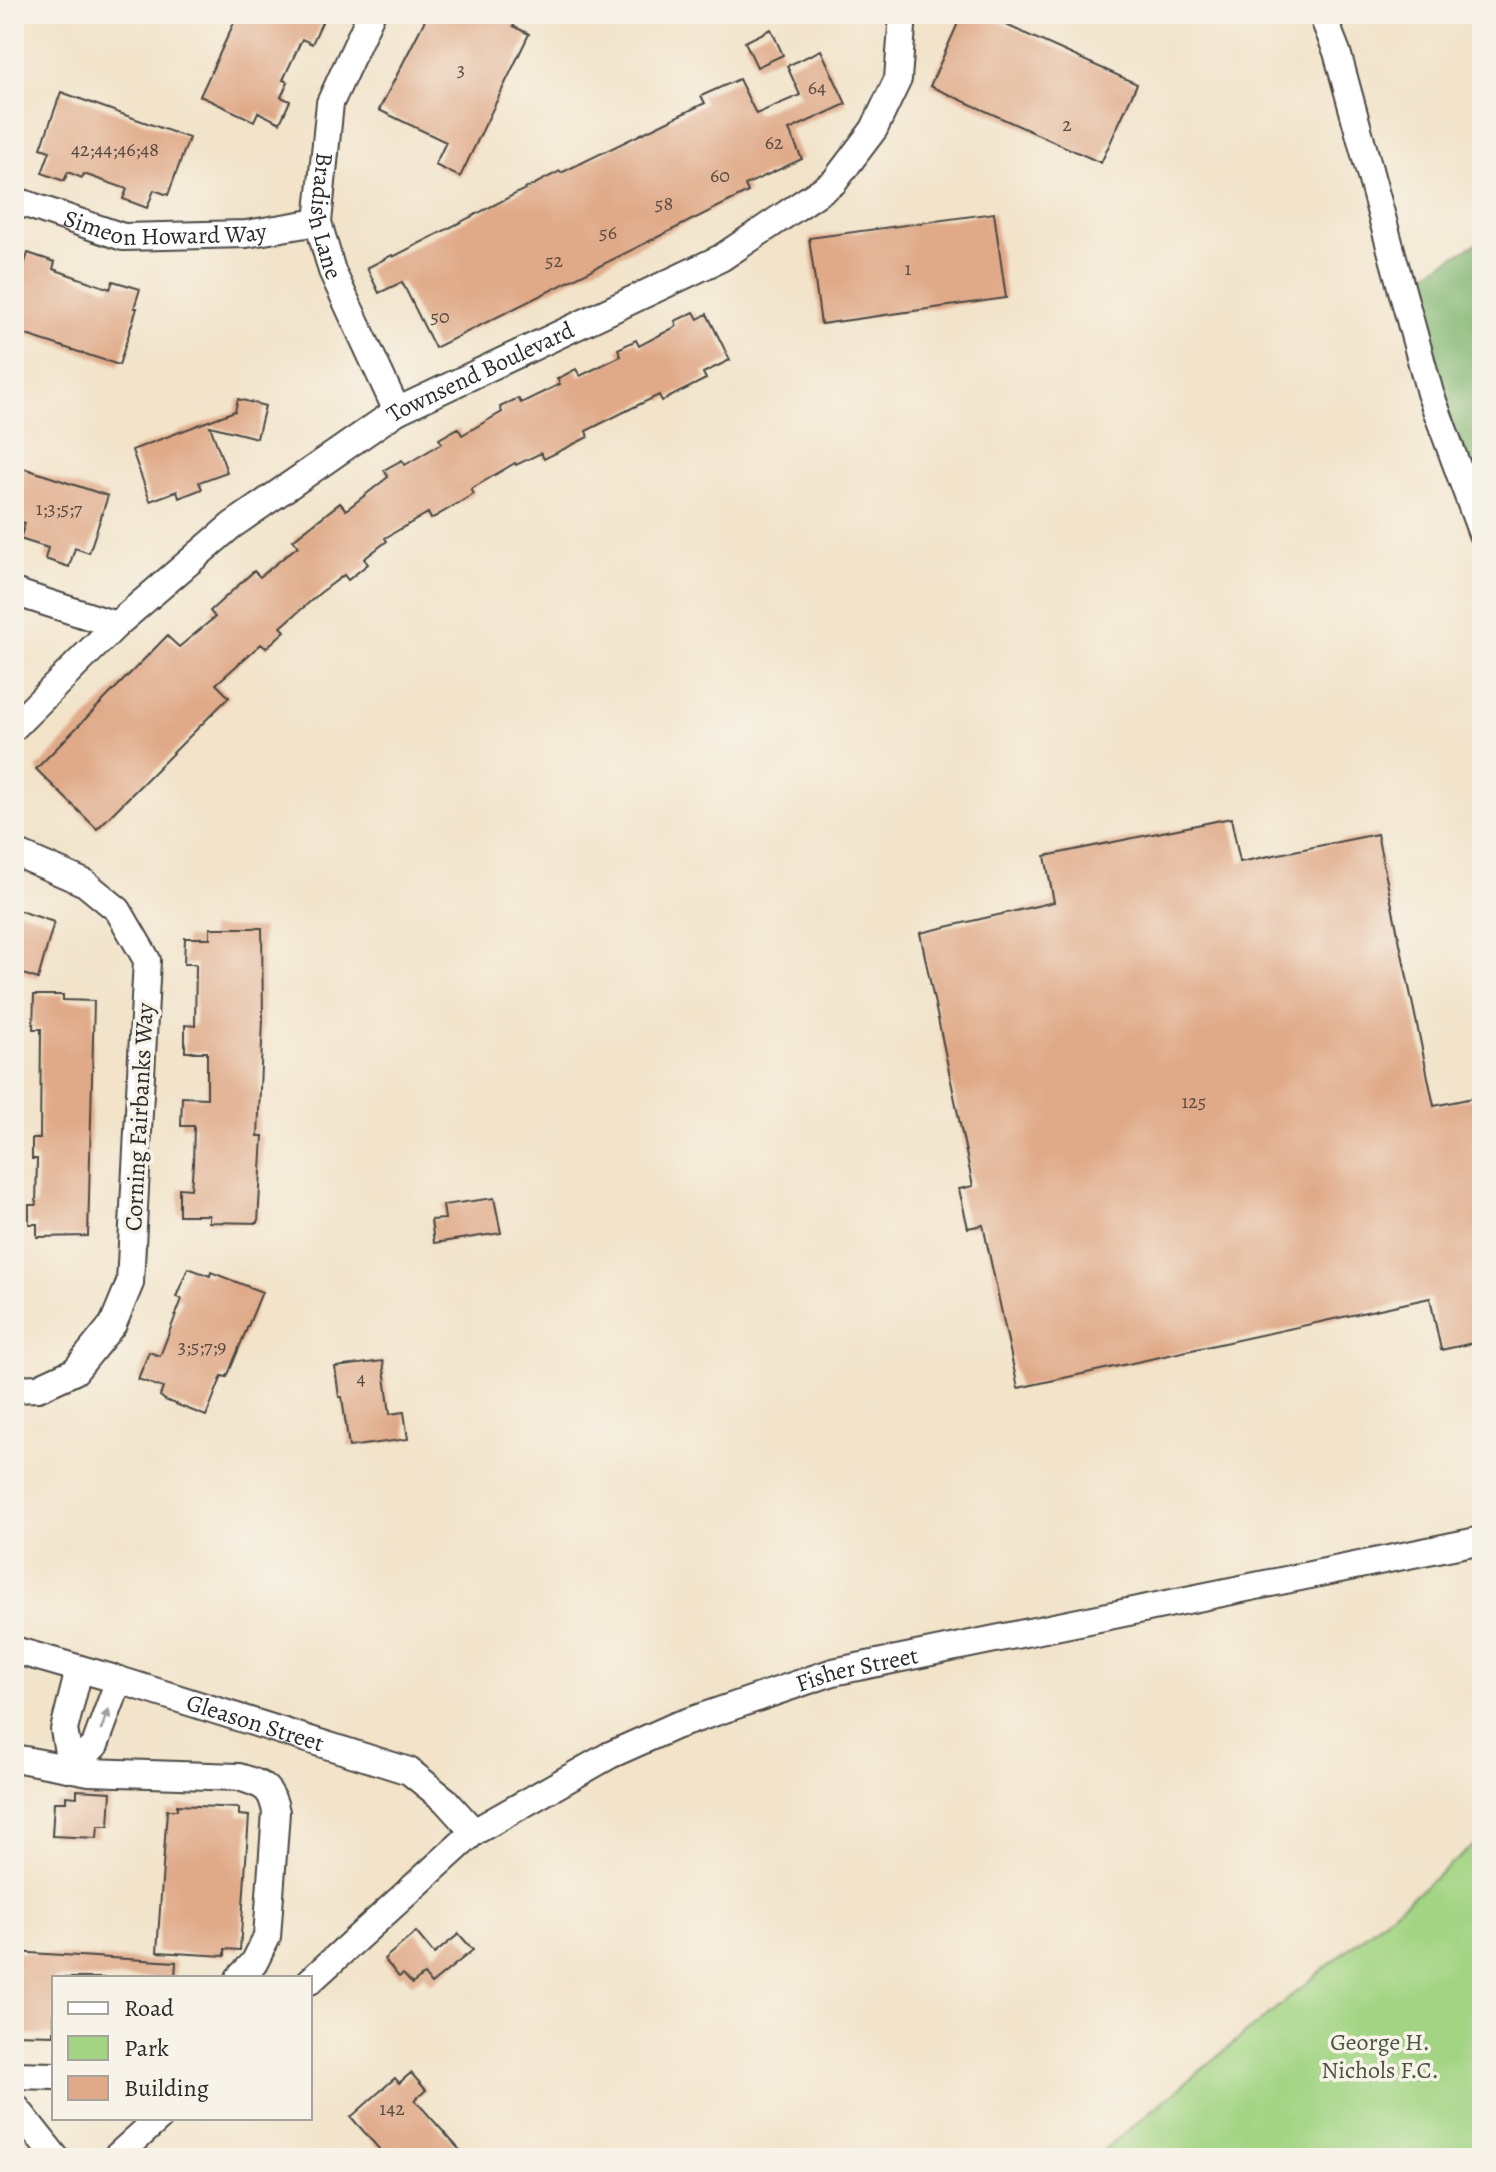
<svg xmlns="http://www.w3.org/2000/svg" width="1496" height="2172" font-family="Alegreya,serif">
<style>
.green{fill:#a2d483;stroke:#668057;stroke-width:2}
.forest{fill:#81b671;stroke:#56704e;stroke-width:2}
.building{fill:#e0aa89}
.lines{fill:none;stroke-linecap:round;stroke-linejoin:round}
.minor-casing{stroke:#494743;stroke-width:30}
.minor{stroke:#fff;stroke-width:26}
.oneway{fill:#a0a0a0}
.labels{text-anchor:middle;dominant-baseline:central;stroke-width:7;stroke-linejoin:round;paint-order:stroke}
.number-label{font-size:20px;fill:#584b42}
.street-label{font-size:24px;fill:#2b2b2b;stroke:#f7f3e8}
.park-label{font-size:24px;fill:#495541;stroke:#f7f3e8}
</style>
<rect width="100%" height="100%" fill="#f7f3e8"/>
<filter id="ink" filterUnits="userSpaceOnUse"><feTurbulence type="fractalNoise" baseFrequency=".0125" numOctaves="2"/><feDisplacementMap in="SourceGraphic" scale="16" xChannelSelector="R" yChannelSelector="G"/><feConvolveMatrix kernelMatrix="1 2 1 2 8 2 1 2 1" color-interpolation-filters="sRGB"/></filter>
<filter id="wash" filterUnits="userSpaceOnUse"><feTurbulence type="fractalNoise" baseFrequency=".006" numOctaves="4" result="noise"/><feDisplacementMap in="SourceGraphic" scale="32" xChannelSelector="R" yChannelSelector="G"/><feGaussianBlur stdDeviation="1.8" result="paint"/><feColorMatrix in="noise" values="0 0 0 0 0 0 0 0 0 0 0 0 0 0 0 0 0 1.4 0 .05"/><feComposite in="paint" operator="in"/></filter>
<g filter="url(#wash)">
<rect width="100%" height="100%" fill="#f2e3c9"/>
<path class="green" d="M 1482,1839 L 1482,2158 L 1094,2158 Z"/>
<path class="forest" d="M 1482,240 L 1482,524 L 1401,288 Z"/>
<g id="blocks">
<path class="building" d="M 238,14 L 309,14 L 323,20 L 312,44 L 302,39 L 283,80 L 288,82 L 281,97 L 290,101 L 280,123 L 258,112 L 254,121 L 200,96 Z
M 428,14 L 519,14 L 513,26 L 529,34 L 460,177 L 435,165 L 446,142 L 379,110 Z
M 962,14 L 982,14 L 1137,84 L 1101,163 L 930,86 Z
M 771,29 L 783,55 L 757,67 L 745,42 Z
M 821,50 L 846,104 L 789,130 L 802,159 L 745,185 L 748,192 L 435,348 L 402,282 L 379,293 L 367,268 L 392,255 L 393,257 L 560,171 L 561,173 L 705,103 L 701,96 L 739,79 L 756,114 L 800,95 L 787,66 Z
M 61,92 L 189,138 L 168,195 L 154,190 L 147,208 L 123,199 L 127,189 L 84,174 L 82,178 L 68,172 L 64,181 L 42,173 L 50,151 L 41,148 Z
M 994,213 L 1006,298 L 821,324 L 809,238 Z
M 28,253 L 55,262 L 53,269 L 110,289 L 113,281 L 140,289 L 134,308 L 137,308 L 119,365 L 14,331 L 14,280 L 19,282 Z
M 694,312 L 698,319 L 707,314 L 730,360 L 703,373 L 706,379 L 662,401 L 659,395 L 634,407 L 586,431 L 588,437 L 544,459 L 541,453 L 516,465 L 515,463 L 471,489 L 474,494 L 431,519 L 428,513 L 385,538 L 387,541 L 364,559 L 368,564 L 348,580 L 344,575 L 320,593 L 281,627 L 285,631 L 266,648 L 261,644 L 216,684 L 229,697 L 97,829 L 36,769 L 167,636 L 179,647 L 215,617 L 210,611 L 254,571 L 260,577 L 283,558 L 298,546 L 293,540 L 340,503 L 346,510 L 388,477 L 384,470 L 402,460 L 405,465 L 442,443 L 439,439 L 458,428 L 462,435 L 502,412 L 500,407 L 518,398 L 521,403 L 560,384 L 557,379 L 576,369 L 580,376 L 621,356 L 618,349 L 636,340 L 639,346 L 677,326 L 675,321 Z
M 238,399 L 265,406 L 257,438 L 210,426 L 227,472 L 199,482 L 202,489 L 179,498 L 177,491 L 150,501 L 132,450 L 235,411 Z
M 14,465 L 108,496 L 89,553 L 75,548 L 69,567 L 45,559 L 48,548 L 20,539 L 25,523 L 14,520 Z
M 1231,818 L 1240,862 L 1377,834 L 1434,1106 L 1482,1096 L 1482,1341 L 1441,1350 L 1430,1298 L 1018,1388 L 983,1225 L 968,1228 L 959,1189 L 973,1186 L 920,933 L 1054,902 L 1045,856 Z
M 14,909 L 54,922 L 38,979 L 14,971 Z
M 210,928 L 262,928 L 263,1019 L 258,1136 L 263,1136 L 258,1223 L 209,1222 L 209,1215 L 179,1215 L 179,1188 L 191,1189 L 193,1164 L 194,1126 L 181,1126 L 182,1097 L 207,1098 L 207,1052 L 185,1052 L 185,1025 L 195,1026 L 196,964 L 184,964 L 185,938 L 210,938 Z
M 34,995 L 63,995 L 63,1000 L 94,1001 L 88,1236 L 37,1237 L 37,1224 L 29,1224 L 29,1205 L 36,1205 L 37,1159 L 32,1159 L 32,1139 L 40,1139 L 41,1029 L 33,1029 Z
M 494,1198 L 501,1233 L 434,1243 L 431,1220 L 445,1219 L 443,1205 Z
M 188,1268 L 210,1276 L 211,1272 L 262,1292 L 227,1377 L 222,1376 L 206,1416 L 165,1400 L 160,1396 L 163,1388 L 138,1379 L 149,1352 L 160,1356 L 182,1299 L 176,1297 Z
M 383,1361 L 390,1414 L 404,1412 L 408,1439 L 349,1447 L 342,1397 L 339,1397 L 335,1367 Z
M 77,1790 L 111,1792 L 109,1826 L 98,1826 L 97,1838 L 52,1836 L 54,1802 L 66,1802 L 66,1796 L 77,1797 Z
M 177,1805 L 239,1808 L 239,1815 L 249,1816 L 240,1950 L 225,1949 L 225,1956 L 157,1952 L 167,1810 L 177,1810 Z
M 416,1932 L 434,1954 L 459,1934 L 473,1950 L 431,1984 L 424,1975 L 412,1984 L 403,1974 L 399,1977 L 384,1959 Z
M 14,1952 L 176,1962 L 175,1978 L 54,1978 L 54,2035 L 14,2034 Z
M 411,2073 L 426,2090 L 415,2100 L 467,2158 L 387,2158 L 351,2117 L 395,2078 L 399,2083 Z"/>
</g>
</g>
<g filter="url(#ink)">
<use href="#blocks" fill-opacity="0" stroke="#494743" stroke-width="2"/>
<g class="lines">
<defs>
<g id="minor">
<path id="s1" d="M 371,14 L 330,103 L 318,222 L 332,271 L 397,411"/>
<path d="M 1322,14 L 1337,52 L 1430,393 L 1482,534"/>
<path id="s2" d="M 14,200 L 123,237 L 246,234 L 318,222"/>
<path d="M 14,592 L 116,625"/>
<path id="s3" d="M 14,727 L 116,625 L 231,526 L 397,411 L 721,258 L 834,182 L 874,129 L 898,79 L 903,14"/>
<path d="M 14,852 L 85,883 L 118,910 L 147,960 L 130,1283 L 113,1324 L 75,1371 L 38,1388 L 14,1389"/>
<path id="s4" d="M 14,1650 L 119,1680 L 409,1771 L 445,1800 L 474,1832"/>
<path d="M 79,1670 L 64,1730 L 71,1769 L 95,1745 L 119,1680"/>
<path d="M 14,1758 L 89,1772 L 239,1777 C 263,1785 271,1786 276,1812 L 267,1937 L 254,1963 L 239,1978"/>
<path id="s5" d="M 310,1981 L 474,1832 L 610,1755 L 675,1726 L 833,1672 L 1482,1540"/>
<path d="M 14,2075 L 54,2076"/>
<path d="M 14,2105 L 56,2158"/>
<path d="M 115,2158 L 159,2118"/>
</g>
</defs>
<use href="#minor" class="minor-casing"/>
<use href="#minor" class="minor"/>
</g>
<defs><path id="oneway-solid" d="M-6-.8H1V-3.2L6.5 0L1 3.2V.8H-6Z" transform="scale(2)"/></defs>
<use class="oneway" href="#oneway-solid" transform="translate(105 1720) rotate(-70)"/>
</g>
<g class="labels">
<g class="number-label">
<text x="461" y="69">3</text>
<text x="817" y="87">64</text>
<text x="1067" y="124">2</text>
<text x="774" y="142">62</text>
<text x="115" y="149">42;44;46;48</text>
<text x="720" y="175">60</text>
<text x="664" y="203">58</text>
<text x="608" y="232">56</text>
<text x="554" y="260">52</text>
<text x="908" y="268">1</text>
<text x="440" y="316">50</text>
<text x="59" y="508">1;3;5;7</text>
<text x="1194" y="1101">125</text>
<text x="202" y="1346">3;5;7;9</text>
<text x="361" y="1378">4</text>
<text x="392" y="2108">142</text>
</g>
<g class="street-label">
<text stroke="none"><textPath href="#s1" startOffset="212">Bradish Lane</textPath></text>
<text stroke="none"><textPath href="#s2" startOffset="156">Simeon Howard Way</textPath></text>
<text stroke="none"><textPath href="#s3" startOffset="590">Townsend Boulevard</textPath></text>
<text transform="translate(139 1117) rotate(-87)">Corning Fairbanks Way</text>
<text stroke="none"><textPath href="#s5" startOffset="640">Fisher Street</textPath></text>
<text stroke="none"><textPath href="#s4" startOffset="252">Gleason Street</textPath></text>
</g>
<g class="park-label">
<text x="1380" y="2042">George H.<tspan x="1380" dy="28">Nichols F.C.</tspan></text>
</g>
</g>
<rect width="1496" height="2172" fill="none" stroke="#f7f3e8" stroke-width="48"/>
<rect x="52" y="1976" width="260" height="144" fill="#f7f3e8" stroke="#a5a39c" stroke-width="2"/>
<rect x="68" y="2002" width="40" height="12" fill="#ffffff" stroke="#a5a39c" stroke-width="2"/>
<text x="124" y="2016" font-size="24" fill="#2b2b2b">Road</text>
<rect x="68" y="2036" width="40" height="24" fill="#a2d483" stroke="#a5a39c" stroke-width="2"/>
<text x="124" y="2056" font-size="24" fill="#2b2b2b">Park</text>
<rect x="68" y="2076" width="40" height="24" fill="#e0aa89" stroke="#a5a39c" stroke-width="2"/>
<text x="124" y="2096" font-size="24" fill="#2b2b2b">Building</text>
</svg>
